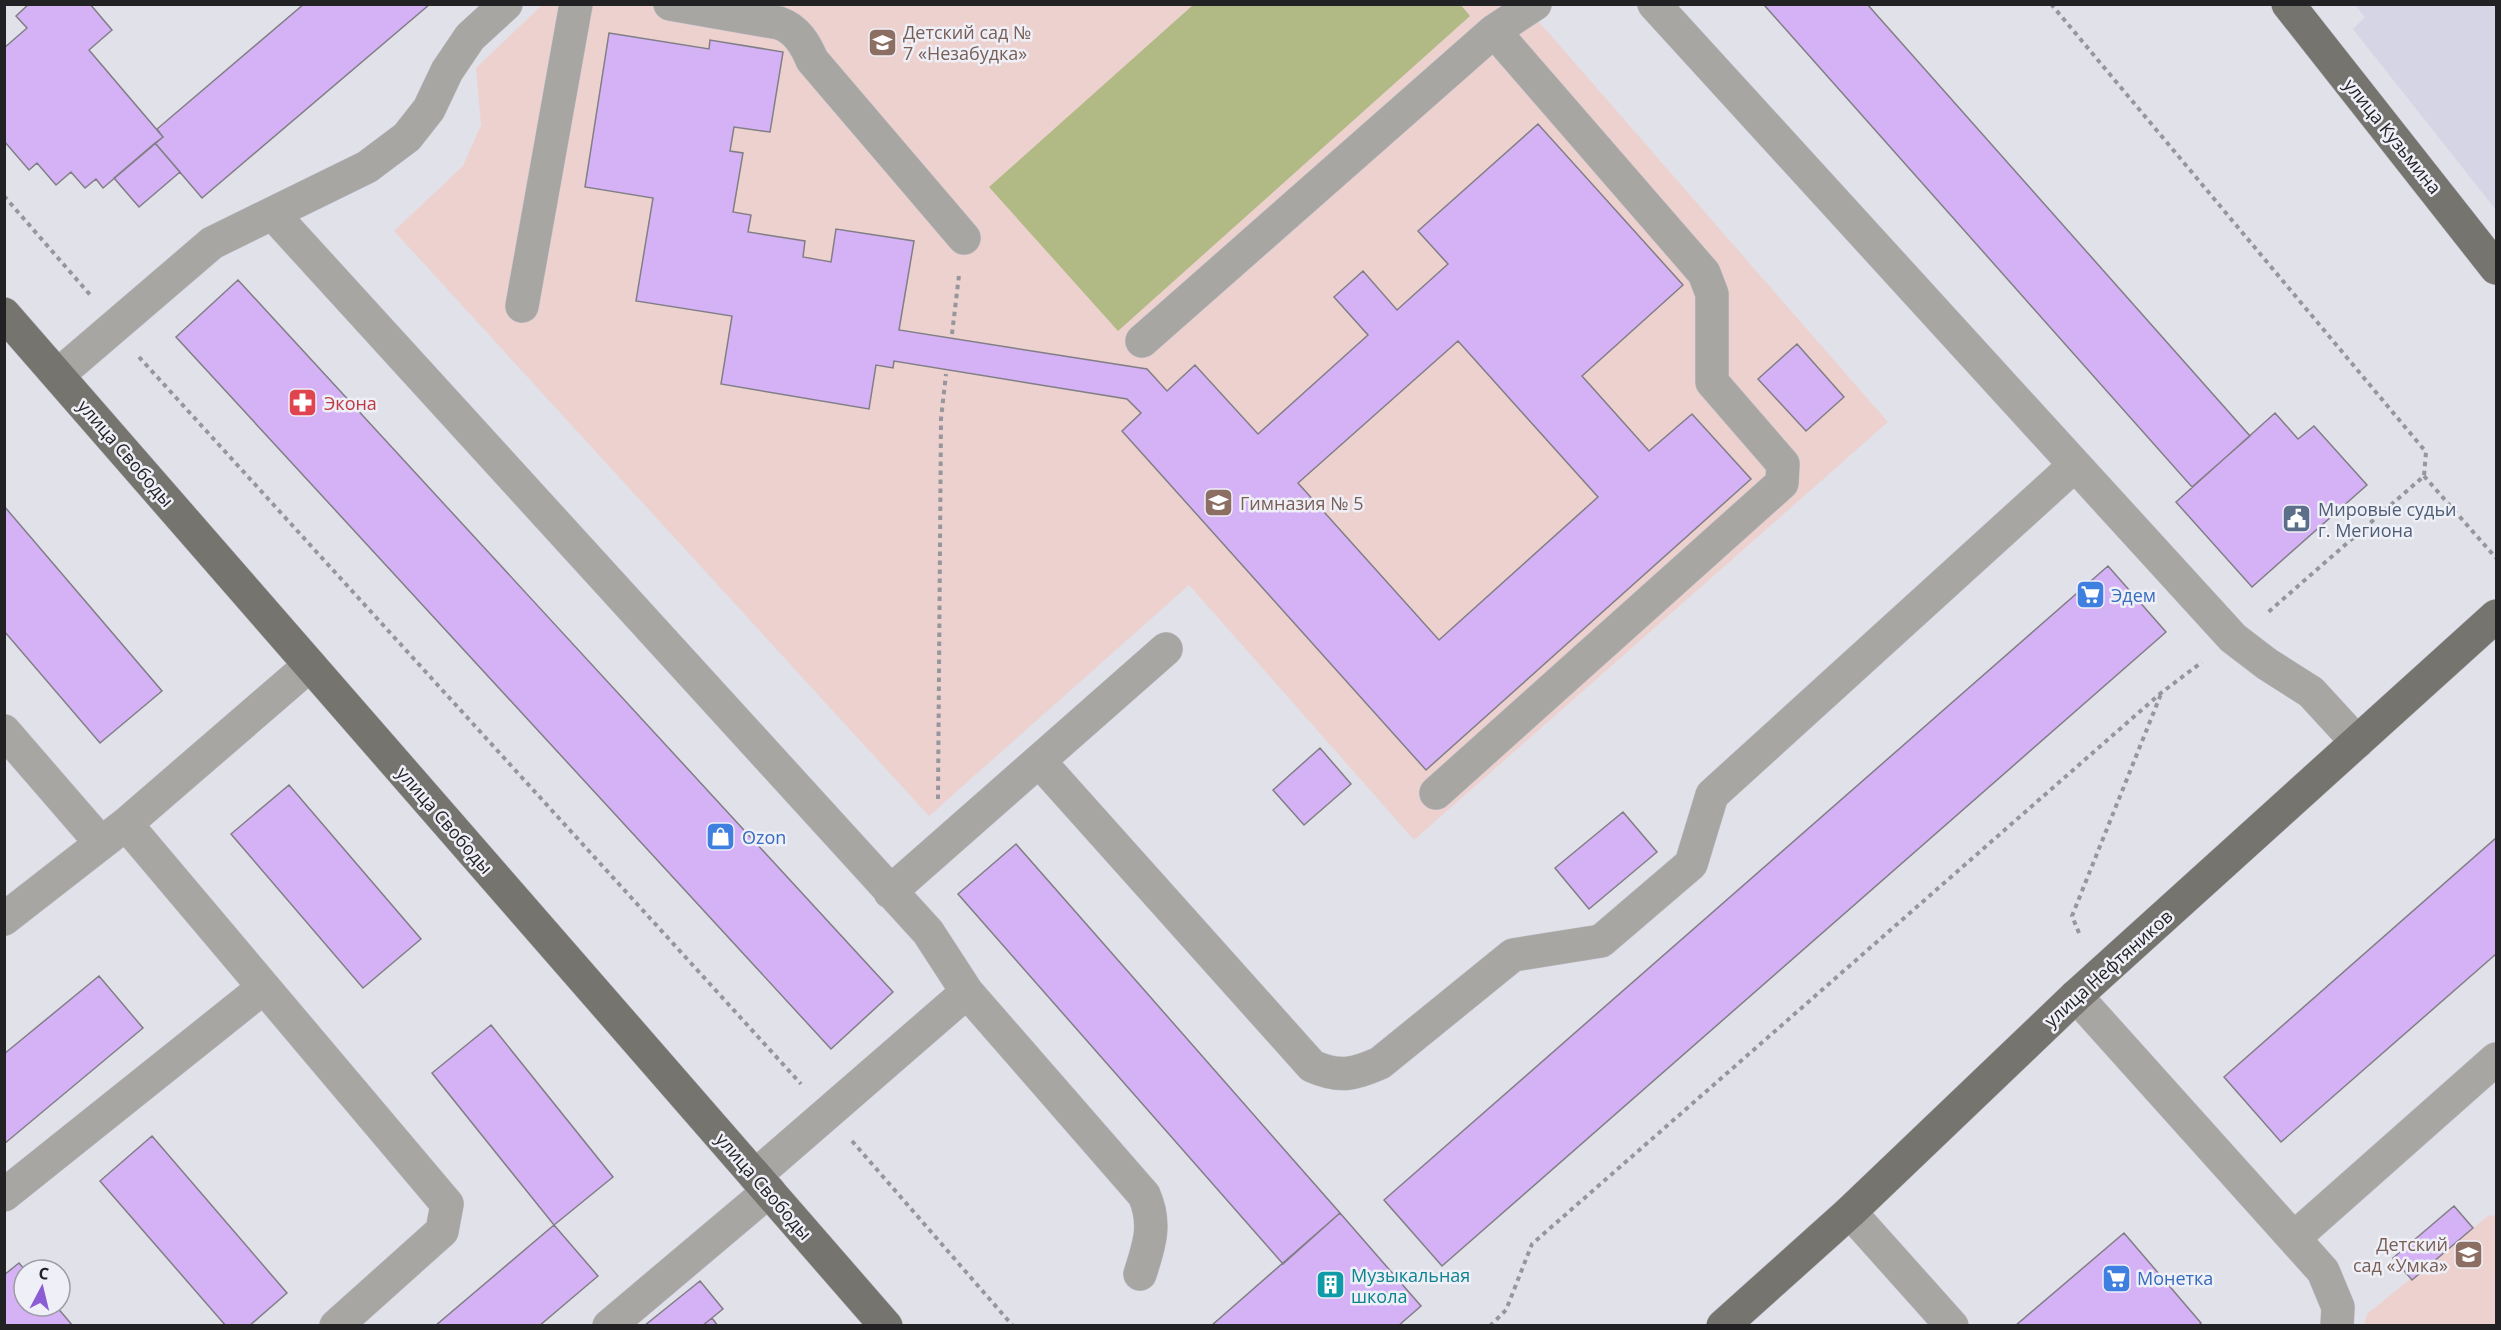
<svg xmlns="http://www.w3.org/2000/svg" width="2501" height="1330" font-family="'Open Sans',sans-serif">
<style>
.built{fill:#d5d5e5}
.education{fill:#ecd1cf}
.green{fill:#b1ba84}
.building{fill:#d4b2f5;stroke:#817e85;stroke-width:1.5;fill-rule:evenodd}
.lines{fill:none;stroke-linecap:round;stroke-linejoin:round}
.minor-casing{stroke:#bfbfc7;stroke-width:34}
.major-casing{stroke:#bfbfc7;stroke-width:34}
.path{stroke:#96969d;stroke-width:4;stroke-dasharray:4.5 4.5;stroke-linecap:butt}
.minor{stroke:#a7a6a3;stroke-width:33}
.major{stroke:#76746e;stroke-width:33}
.labels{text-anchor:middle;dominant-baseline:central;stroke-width:5;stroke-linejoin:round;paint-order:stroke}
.education-label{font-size:18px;fill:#785e54;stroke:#efeff7;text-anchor:start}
.street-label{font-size:18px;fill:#222225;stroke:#efeff7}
.health-label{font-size:18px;fill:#be3a42;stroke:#efeff7;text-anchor:start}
.service-label{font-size:18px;fill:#4e5e75;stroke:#efeff7;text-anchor:start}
.shop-label{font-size:18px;fill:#366cbe;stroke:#efeff7;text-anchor:start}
.culture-label{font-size:18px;fill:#0d838f;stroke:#efeff7;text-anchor:start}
</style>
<rect width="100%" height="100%" fill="#e1e1ea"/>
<path class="built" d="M 2355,5 L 2496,5 L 2496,210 L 2353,29 L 2365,17 Z"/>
<path class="education" d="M 542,5 L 1495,5 L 1540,23 L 1888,422 L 1414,840 L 1189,585 L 929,816 L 394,231 L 463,166 L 481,125 L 476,68 Z
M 2496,1215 L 2496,1325 L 2364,1326 L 2367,1314 L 2488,1216 Z"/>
<path class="green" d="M 1460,4 L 1470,16 L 1118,331 L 989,187 L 1193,5 Z"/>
<path class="building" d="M 29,4 L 90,4 L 112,30 L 89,50 L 163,137 L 103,188 L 96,179 L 85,188 L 71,172 L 56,185 L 37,163 L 29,170 L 4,141 L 4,48 L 27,28 L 16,16 Z
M 304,4 L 430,4 L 202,198 L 155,143 L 163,137 L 157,129 Z
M 1767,4 L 1867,4 L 2250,436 L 2192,487 L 1765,6 Z
M 609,33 L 709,49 L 710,40 L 783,52 L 770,132 L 734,127 L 730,151 L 743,153 L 733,212 L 751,215 L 748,232 L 805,241 L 803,257 L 831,262 L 836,229 L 914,241 L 899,330 L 1147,369 L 1167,391 L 1195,365 L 1258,434 L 1368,335 L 1334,297 L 1363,271 L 1397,310 L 1448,264 L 1418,231 L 1538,124 L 1683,285 L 1582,376 L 1649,451 L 1692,414 L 1751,479 L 1426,770 L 1122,431 L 1141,413 L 1127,399 L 894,361 L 893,368 L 876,365 L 869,409 L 721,384 L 732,316 L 636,301 L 653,198 L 585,187 ZM 1458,341 L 1598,497 L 1439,640 L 1298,483 Z
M 155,143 L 180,172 L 139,207 L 114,178 Z
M 238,280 L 893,992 L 831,1049 L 176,337 Z
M 1797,344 L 1844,397 L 1806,431 L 1758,379 Z
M 2275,413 L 2298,439 L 2314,426 L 2367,485 L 2252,587 L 2176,502 Z
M 4,506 L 162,691 L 100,743 L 4,631 Z
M 2108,566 L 2166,632 L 1442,1266 L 1384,1200 Z
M 1320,748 L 1351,784 L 1304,825 L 1273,790 Z
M 289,785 L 421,939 L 363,988 L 231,834 Z
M 1623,812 L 1657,852 L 1589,909 L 1555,868 Z
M 2496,838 L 2496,954 L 2281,1142 L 2224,1077 Z
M 1016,844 L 1340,1213 L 1283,1264 L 958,894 Z
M 99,976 L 143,1028 L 4,1144 L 4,1054 Z
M 491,1025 L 613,1177 L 554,1225 L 432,1073 Z
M 152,1136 L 287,1293 L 249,1326 L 226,1326 L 100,1181 Z
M 2454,1206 L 2473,1228 L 2412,1280 L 2393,1258 Z
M 1340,1213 L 1421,1306 L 1398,1326 L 1211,1326 Z
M 554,1225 L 598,1276 L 539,1326 L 435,1326 Z
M 2124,1233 L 2201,1323 L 2198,1326 L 2015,1326 Z
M 19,1263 L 25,1270 L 24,1306 L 56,1306 L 73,1326 L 4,1326 L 4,1275 Z
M 700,1281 L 723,1309 L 702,1326 L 644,1326 Z
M 712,1318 L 718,1326 L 702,1326 Z"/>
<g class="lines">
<defs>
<path id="minor" d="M 670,4 L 779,23 C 796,29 805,43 812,60 L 964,238
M 1654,4 L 2233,638 L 2267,664 L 2311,692 L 2357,742
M 273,214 L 928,932 L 967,992 L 755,1176
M 522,306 L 576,4
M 1142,341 L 1494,31 L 1535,4
M 58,375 L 212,243 L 367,167 L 407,137 L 429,109 L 447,71 L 470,37 L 506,4
M 4,731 L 101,843
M 1039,761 L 1312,1066 C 1339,1078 1353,1075 1380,1063 L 1513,955 L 1601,941 L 1691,864 L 1712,795 L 2075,465
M 1436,793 L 1782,483 L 1783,464 L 1712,382 L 1712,294 L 1704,273 L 1494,31
M 126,824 L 447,1204 L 442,1231 L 336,1326
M 890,892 L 1166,649
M 4,919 L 126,824 L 310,665
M 967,992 L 1144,1195 C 1157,1224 1149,1246 1140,1274
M 2076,996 L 2323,1271 L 2338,1307 L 2337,1326
M 4,1195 L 263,988
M 1850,1212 L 1952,1326
M 2294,1238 L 2496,1059
M 609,1326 L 769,1191"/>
<path id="major" d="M 2288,4 L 2496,268
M 4,314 L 886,1326
M 1723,1326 L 1850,1212 L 2076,996 L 2496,616"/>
</defs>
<use href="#minor" class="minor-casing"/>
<use href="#major" class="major-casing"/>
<path class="path" d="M 2051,4 L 2426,452 L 2424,476 L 2266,614
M 4,196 L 92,297
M 952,334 L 959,275
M 139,357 L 801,1084
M 2424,476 L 2496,558
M 938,799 L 941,419 L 946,374
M 2079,933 L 2072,916 L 2161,694
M 852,1141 L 1013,1326
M 1490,1326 L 1506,1310 L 1532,1244 L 2161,693 L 2202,662"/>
<use href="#minor" class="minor"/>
<use href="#major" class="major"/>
</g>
<defs>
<symbol id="school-square" viewBox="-11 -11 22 22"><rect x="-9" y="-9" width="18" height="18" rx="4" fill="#8d6e63" stroke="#efeff7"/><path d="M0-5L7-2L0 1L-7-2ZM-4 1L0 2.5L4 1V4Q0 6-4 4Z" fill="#fff"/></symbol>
<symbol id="pharmacy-square" viewBox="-11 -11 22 22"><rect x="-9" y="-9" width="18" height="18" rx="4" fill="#e0444e" stroke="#efeff7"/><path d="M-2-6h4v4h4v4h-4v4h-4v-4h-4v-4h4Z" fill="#fff"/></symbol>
<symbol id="civic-square" viewBox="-11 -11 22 22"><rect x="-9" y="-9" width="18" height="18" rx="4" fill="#5c6f8a" stroke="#efeff7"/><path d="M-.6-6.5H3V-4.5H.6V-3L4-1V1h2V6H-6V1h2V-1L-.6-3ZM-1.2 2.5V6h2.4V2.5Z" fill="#fff"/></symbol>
<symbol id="supermarket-square" viewBox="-11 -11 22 22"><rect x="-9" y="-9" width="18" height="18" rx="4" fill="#3f7fe0" stroke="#efeff7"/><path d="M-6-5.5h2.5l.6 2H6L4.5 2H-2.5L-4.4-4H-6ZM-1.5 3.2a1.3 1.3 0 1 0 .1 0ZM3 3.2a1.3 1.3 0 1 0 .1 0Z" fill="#fff"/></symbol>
<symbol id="shop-square" viewBox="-11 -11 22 22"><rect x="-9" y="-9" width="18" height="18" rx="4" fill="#3f7fe0" stroke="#efeff7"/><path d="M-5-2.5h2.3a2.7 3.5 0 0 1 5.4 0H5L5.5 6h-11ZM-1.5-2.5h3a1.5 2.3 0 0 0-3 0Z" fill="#fff"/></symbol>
<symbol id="building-square" viewBox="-11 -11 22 22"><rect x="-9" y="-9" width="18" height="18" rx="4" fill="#0f9aa8" stroke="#efeff7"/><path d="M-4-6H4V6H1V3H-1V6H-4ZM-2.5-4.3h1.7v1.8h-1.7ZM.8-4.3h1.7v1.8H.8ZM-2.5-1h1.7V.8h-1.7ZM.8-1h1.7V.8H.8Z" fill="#fff"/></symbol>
</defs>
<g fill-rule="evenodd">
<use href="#school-square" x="866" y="26" width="33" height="33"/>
<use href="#pharmacy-square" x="286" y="386" width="33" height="33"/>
<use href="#school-square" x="1202" y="486" width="33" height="33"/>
<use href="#civic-square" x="2280" y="502" width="33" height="33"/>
<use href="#supermarket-square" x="2074" y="578" width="33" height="33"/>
<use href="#shop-square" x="704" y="820" width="33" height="33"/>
<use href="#school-square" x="2452" y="1238" width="33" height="33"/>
<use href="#supermarket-square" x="2100" y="1262" width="33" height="33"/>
<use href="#building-square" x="1314" y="1268" width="33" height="33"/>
</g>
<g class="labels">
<g class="education-label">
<text x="903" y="32">Детский сад №<tspan x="903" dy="21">7 «Незабудка»</tspan></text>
<text x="1240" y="503">Гимназия № 5</text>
<text x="2448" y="1244" text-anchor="end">Детский<tspan x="2448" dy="21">сад «Умка»</tspan></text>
</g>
<g class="street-label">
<text transform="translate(2393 136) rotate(51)">улица Кузьмина</text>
<text transform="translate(126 453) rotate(49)">улица Свободы</text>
<text transform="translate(445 820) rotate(49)">улица Свободы</text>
<text transform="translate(2108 968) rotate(-42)">улица Нефтяников</text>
<text transform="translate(764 1186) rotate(49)">улица Свободы</text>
</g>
<g class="health-label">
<text x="324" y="403">Экона</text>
</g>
<g class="service-label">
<text x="2318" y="509">Мировые судьи<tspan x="2318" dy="21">г. Мегиона</tspan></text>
</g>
<g class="shop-label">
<text x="2111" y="595">Эдем</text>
<text x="742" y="837">Ozon</text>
<text x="2137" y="1278">Монетка</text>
</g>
<g class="culture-label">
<text x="1351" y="1275">Музыкальная<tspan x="1351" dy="21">школа</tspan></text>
</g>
</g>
<rect width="2501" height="1330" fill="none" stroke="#222225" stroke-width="12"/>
<g transform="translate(42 1288) rotate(7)"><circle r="28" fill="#efeff7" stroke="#9d9da3" stroke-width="1.5"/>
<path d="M0-4.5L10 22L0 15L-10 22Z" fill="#8c5cd6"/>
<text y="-9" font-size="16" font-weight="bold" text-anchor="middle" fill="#222225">С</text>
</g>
</svg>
